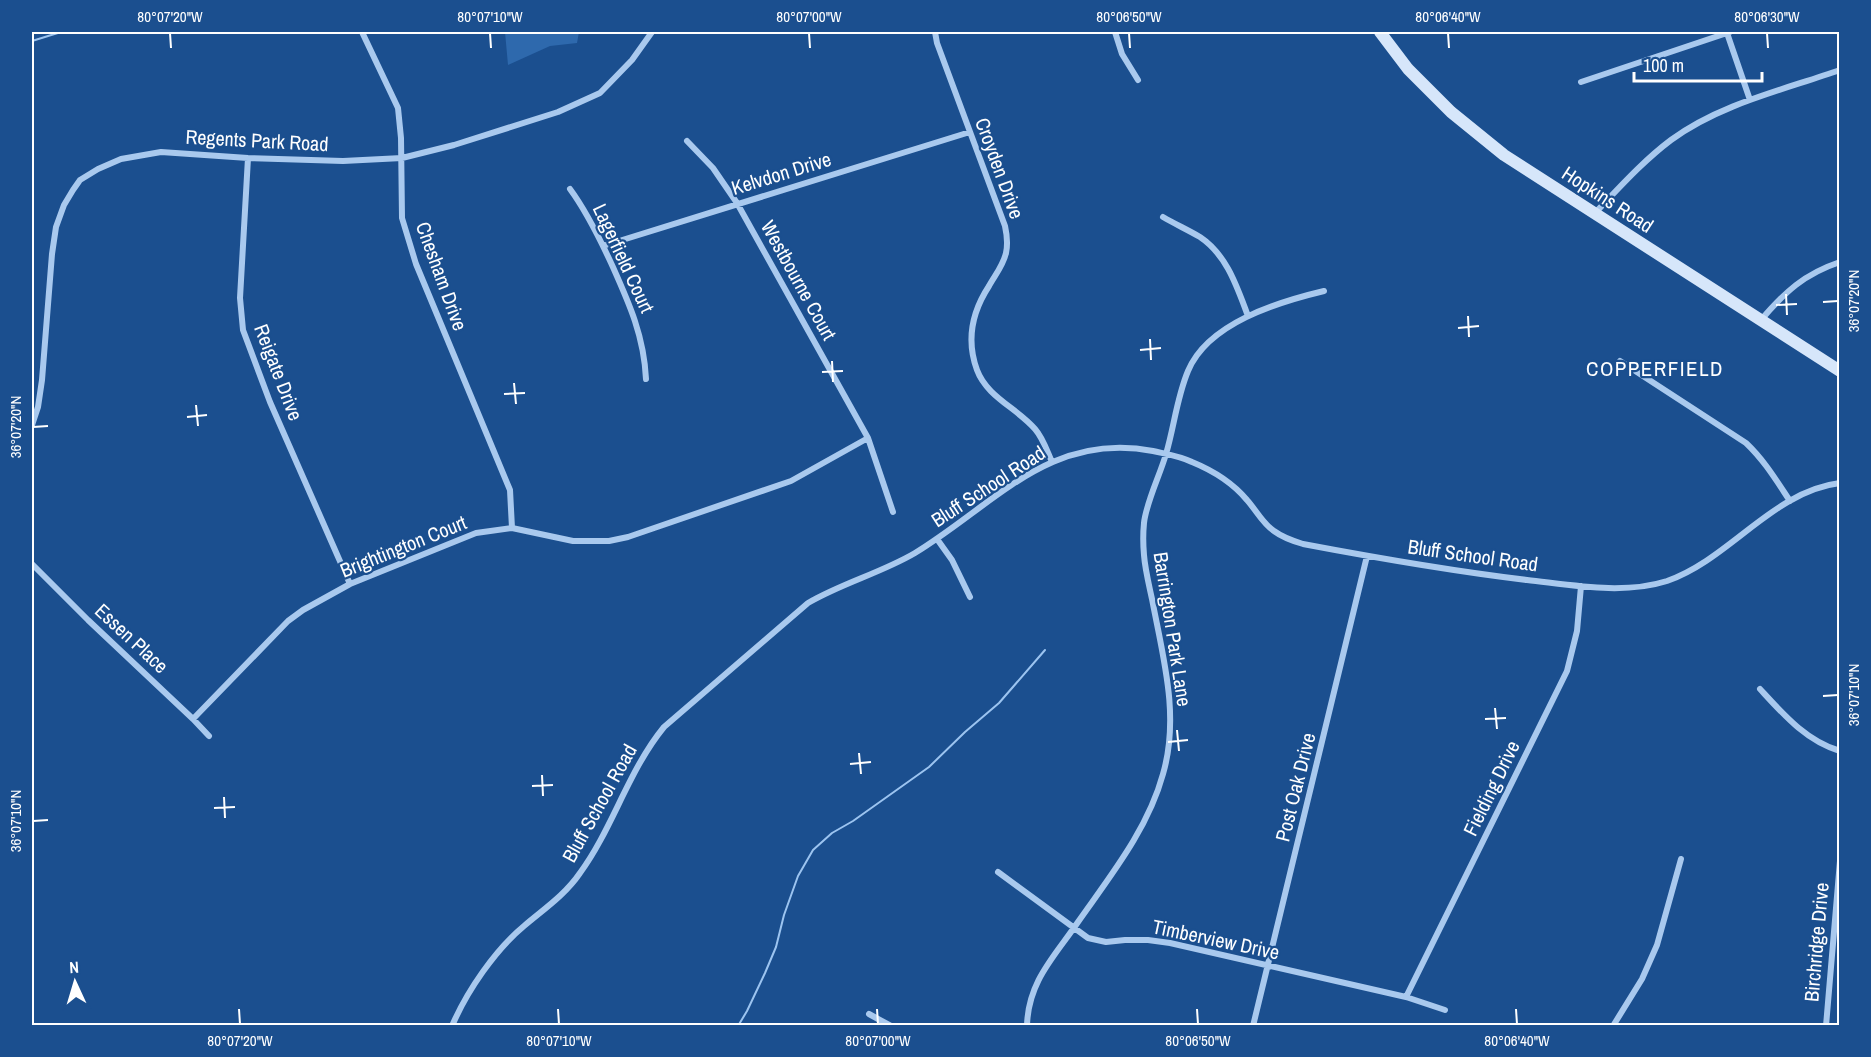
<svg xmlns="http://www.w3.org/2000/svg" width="1871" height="1057" font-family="'Archivo Narrow',sans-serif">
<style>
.green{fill:#2e69ad}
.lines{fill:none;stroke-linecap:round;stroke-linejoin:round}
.stream{stroke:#9cc4f0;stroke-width:2}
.minor{stroke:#a9c9ee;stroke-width:6}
.secondary{stroke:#d6e6fa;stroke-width:12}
.ticks{fill:none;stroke:#fff;stroke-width:2}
.labels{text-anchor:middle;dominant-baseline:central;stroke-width:4.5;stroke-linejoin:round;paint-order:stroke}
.street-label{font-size:20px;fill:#fff;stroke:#1b4f8f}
.neighbourhood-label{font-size:21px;letter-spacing:1.5px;fill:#fff;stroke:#1b4f8f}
.neatline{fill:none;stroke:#fff;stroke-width:2}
.ticks-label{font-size:15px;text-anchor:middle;fill:#fff}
</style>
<rect width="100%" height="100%" fill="#1b4f8f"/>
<path class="green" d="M 505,32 L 579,32 L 577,43 L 550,46 L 508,65 Z"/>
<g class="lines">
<path class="stream" d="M 32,41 L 61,32
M 738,1026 L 747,1011 L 765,973 L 776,947 L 784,915 L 798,876 L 813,850 L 832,833 L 853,821 L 929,767 L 965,732 L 999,703 L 1045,650"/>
<path class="minor" d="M 362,32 L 398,108 L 401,138 L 402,218 L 416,264 L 510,490 L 512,528
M 935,32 L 937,43 L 1005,226 C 1007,235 1008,244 1006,253 C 1003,266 995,275 989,286 C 972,312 966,340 977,370 C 987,397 1017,408 1035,429 C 1043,438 1047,451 1052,462
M 1115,32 L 1122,54 L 1138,80
M 1727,33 L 1750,100
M 1581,82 L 1730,32
M 687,141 L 713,168 L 737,203 L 868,438 L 893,512
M 248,158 L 240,298 L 243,330 L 270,402 L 350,584
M 570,189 C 587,212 600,239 612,265 C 629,303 644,336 646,379
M 1595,213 C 1619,188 1643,161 1671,140 C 1720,104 1783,90 1840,70
M 1163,217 C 1175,224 1188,230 1200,237 C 1227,255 1237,287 1248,316
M 603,246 L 970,132
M 1761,320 C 1785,292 1804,274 1840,262
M 1620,361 L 1746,443 C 1764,460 1776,480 1790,501
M 32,425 L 38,407 L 42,380 L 52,254 L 56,227 L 64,205 L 73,190 L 80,180 L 98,169 L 121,159 L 161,152 L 248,158 L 343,161 L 402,158 L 454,145 L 558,112 L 600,93 L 632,60 L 652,32
M 937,539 L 952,560 L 970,597
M 32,564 L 88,620 L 193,719 L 209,736
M 1760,689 C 1783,714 1806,741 1840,751
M 193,719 L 288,621 L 303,610 L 350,584 L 476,533 L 512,528 L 573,541 L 609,541 L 628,537 L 791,481 L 868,438
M 998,872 L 1088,938 L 1106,942 L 1125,940 L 1148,940 L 1170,943 L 1406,997 L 1445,1010
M 1406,997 L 1567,671 L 1577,631 L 1581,586
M 869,1014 L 891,1026
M 452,1026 C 467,991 495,950 524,926 C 544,909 565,895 580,873 C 613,828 628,771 664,727 L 808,603 C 842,583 881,573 915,553 C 994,505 1050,431 1153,451 C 1166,454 1180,456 1192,462 C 1214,471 1232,482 1247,500 C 1256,510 1263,524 1274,531 C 1282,537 1293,541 1303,544 C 1377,558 1452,571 1527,580 C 1572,585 1623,595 1667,581 C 1730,559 1773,491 1840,483
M 1027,1026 C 1028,981 1055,956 1078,922 C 1111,875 1148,829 1163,774 C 1180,716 1163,657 1152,599 C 1149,585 1145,569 1144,555 C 1143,544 1143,533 1144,523 C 1146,503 1160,475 1166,454 C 1174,427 1177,397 1188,371 C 1208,323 1278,302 1324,291
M 1253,1026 L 1367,556
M 1613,1026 L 1642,979 L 1657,945 L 1681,859
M 1826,1026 L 1840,861"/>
<path class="secondary" d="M 1380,32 L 1408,69 L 1451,112 L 1504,155 L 1840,371"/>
</g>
<path class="ticks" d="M 170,33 L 171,48M 490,33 L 491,48M 809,33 L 810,48M 1129,33 L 1130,48M 1448,33 L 1449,48M 1767,33 L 1768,48M 1786,294 L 1787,315M 1823,302 L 1838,301M 1776,305 L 1797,304M 1468,316 L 1469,337M 1458,328 L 1479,326M 1150,339 L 1151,360M 1140,350 L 1161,348M 832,361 L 833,382M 822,372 L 843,371M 514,383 L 516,404M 504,394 L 525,393M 196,405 L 198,426M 187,417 L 207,415M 33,427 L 48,426M 1823,696 L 1838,695M 1495,708 L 1497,729M 1485,719 L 1506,718M 1177,730 L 1179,751M 1168,742 L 1188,740M 859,753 L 861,774M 850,764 L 871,762M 542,775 L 543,796M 532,786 L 553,785M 224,797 L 225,818M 214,808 L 235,807M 33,821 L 48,820M 239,1009 L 240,1024M 558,1009 L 559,1024M 877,1009 L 878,1024M 1197,1009 L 1198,1024M 1516,1009 L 1517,1024"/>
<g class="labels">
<g class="street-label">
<text transform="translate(257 140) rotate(3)">Regents Park Road</text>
<text transform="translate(1000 168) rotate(70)">Croyden Drive</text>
<text transform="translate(781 173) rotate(-17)">Kelvdon Drive</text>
<text transform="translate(1608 199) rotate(33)">Hopkins Road</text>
<text transform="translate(624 258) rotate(65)">Lagerfield Court</text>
<text transform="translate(442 276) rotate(70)">Chesham Drive</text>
<text transform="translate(799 280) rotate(61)">Westbourne Court</text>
<text transform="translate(279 372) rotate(69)">Reigate Drive</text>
<text transform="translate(988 486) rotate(-33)">Bluff School Road</text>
<text transform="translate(403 546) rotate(-22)">Brightington Court</text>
<text transform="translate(1473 555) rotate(8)">Bluff School Road</text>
<text transform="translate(1173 629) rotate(81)">Barrington Park Lane</text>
<text transform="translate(132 638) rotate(43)">Essen Place</text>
<text transform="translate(1295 787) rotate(-76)">Post Oak Drive</text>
<text transform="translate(1491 788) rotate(-64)">Fielding Drive</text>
<text transform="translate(599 803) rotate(-61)">Bluff School Road</text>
<text transform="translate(1216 939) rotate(12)">Timberview Drive</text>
<text transform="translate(1816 942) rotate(-85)">Birchridge Drive</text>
</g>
<g class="neighbourhood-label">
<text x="1655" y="368">COPPERFIELD</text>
</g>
</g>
<rect width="1871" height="1057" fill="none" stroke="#1b4f8f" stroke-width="66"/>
<g transform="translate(75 982) rotate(356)" stroke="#1b4f8f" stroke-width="4.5" paint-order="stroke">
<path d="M0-4.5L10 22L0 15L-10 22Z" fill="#ffffff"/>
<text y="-9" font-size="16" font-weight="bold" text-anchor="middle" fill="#ffffff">N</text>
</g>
<path d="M1634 72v9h128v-9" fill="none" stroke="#ffffff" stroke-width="3"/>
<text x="1643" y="72" font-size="18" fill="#ffffff" stroke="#1b4f8f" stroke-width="4.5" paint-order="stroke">100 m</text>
<rect x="33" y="33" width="1805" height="991" class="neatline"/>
<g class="ticks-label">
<text x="170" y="22">80°07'20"W</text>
<text x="490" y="22">80°07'10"W</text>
<text x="809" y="22">80°07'00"W</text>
<text x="1129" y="22">80°06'50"W</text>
<text x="1448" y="22">80°06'40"W</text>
<text x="1767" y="22">80°06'30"W</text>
<text transform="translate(1854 301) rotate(-90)" y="5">36°07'20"N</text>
<text transform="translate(16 427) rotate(-90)" y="5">36°07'20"N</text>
<text transform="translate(1854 695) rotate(-90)" y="5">36°07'10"N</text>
<text transform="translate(16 821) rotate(-90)" y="5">36°07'10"N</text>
<text x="240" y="1046">80°07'20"W</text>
<text x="559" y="1046">80°07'10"W</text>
<text x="878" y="1046">80°07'00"W</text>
<text x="1198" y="1046">80°06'50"W</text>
<text x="1517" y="1046">80°06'40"W</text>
</g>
</svg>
